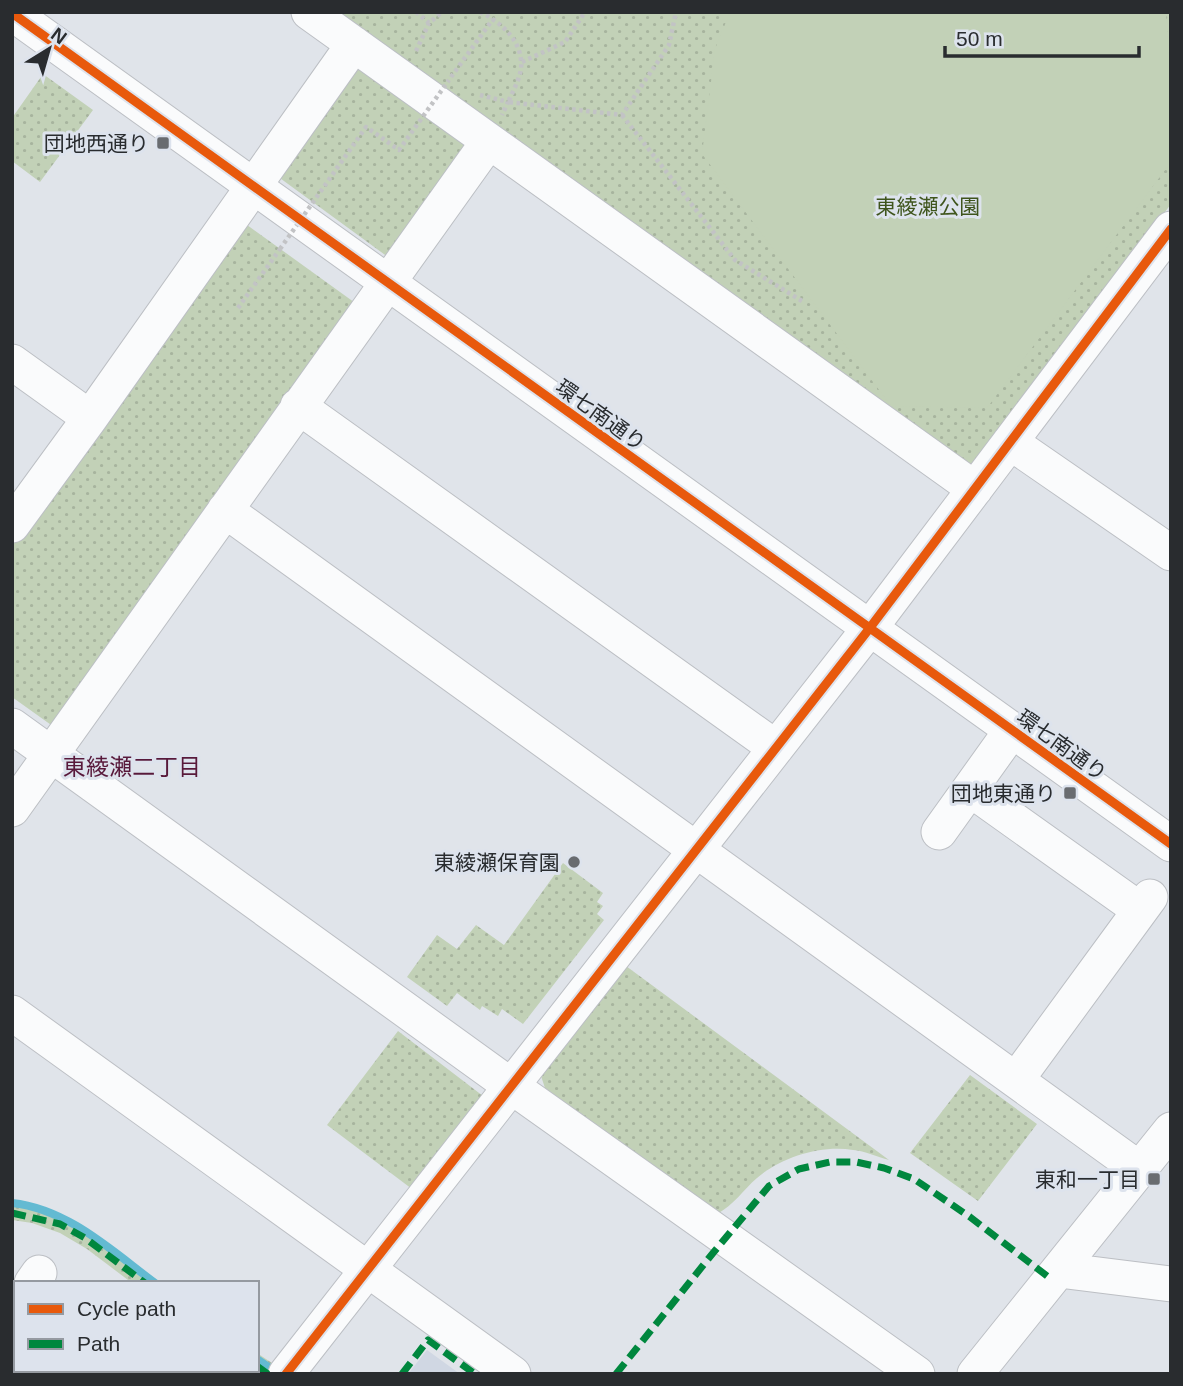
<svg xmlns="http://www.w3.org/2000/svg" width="1183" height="1386" font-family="Arial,'Noto Sans JP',sans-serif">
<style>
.built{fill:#d0d7e3}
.grass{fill:url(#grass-dots)}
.garden{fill:#c2d1b7}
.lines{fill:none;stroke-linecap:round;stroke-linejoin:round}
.stream{stroke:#63bad2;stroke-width:8}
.minor-casing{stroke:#bcbfc4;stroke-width:37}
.path{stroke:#c2c3c5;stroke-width:4.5;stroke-dasharray:3.5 3.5;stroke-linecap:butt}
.minor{stroke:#fafbfc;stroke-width:35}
.path-bridge{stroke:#c2c3c5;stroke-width:4.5;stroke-dasharray:3.5 3.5;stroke-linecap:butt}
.quiet{stroke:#00873e;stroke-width:7;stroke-dasharray:14 7;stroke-linecap:butt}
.cycleway-casing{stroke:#dde3ed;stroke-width:13}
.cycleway{stroke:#e8590c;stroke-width:9}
.poi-dot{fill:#696c70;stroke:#dde3ed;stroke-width:2.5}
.labels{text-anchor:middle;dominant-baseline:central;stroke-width:6;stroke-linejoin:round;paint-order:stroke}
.poi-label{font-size:21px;fill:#292c2f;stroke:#dde3ed;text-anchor:end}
.park-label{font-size:21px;fill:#3f551d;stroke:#dde3ed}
.street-label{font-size:21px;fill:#292c2f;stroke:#dde3ed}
.neighbourhood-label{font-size:23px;fill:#58193b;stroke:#dde3ed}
</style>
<defs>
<pattern id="grass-dots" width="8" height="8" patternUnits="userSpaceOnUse" patternTransform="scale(1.75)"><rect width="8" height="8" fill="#c2d1b7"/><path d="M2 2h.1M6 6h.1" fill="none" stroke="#a7b49e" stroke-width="1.8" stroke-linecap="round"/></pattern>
</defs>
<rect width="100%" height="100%" fill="#e0e4ea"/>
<path class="built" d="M 427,1350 L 460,1374 L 408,1374 Z"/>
<path class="grass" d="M 328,12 L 1171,12 L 1171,204 L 973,465 L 960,467 Z
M 356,59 L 473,146 L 392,260 L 273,173 Z
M 43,74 L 93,110 L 40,182 L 12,161 L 12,118 Z
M 243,222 L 358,305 L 54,727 L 12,697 L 12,543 Z
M 563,863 L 603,893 L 597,902 L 603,906 L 597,914 L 604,920 L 523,1024 L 502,1009 L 498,1016 L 482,1006 L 480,1010 L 457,993 L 447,1006 L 407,977 L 437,935 L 457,949 L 476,925 L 504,945 Z
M 626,966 L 889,1160 C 877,1157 865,1151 853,1150 C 820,1145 782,1157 757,1178 C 743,1190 734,1205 717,1214 L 545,1088 L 540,1073 Z
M 398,1031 L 483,1096 L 412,1189 L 327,1125 Z
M 970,1075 L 1037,1124 L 978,1201 L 910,1153 Z
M 12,1201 C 70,1207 115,1250 161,1283 L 132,1283 L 87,1249 L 60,1233 L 32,1223 L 12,1220 Z
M 257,1353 L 275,1365 L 268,1374 L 255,1374 L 251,1370 L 257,1370 Z"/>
<path class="garden" d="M 730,12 L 1166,12 L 1171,92 L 1171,162 L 987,408 L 891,406 L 702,154 L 715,49 Z"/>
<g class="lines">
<path class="stream" d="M 12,1203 C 68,1209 112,1251 155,1283
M 257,1359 L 270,1368"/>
<defs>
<path id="minor" d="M 309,12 L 975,489
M 12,13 L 1171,844
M 12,362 L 90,418
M 298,406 L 776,748
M 1010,442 L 1171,553
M 225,510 L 1139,1169
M 12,525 L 90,418 L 354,44
M 12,726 L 511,1086 L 917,1374
M 970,789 L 1140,910
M 12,809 L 489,141
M 939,832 L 1012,730
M 12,1013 L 513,1374
M 1016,1080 L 1150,897
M 1059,1270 L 1171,1284
M 32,1283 L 39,1273
M 12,1310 L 16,1305
M 12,1368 L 19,1374
M 286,1374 L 869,629 L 1171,229
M 975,1374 L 1171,1130"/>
</defs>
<use href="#minor" class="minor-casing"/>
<path class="path" d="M 416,12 L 429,23 L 442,12
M 480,12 C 499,21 519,38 521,60 C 523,74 514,89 508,102 L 622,115 L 669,45 L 676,12
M 416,51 L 429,23
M 522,62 L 565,42 L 585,12
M 451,77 L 493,19
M 480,95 L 508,102 L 502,115
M 622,115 L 735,260 L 802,301
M 238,308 L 280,249"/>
<use href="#minor" class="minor"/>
<path class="path-bridge" d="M 280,249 L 366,127 L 399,150 L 449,80"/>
<path class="quiet" d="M 12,1213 L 60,1224 L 85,1238 L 145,1283
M 257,1366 L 268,1374
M 402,1374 L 428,1340 L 475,1374
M 616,1374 L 713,1253 L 769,1186 L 799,1169 L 830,1162 L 856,1162 L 884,1168 L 914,1179 L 970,1217 L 1051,1279"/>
<defs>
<path id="cycleway" d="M 12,13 L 1171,844
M 286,1374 L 869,629 L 1171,229"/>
</defs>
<use href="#cycleway" class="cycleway-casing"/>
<use href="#cycleway" class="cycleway"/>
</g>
<g class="poi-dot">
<rect x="156" y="136" width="14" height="14" rx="3.5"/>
<rect x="1063" y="786" width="14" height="14" rx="3.5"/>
<circle cx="574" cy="862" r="7"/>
<rect x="1147" y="1172" width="14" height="14" rx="3.5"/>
</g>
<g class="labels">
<g class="poi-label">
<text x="149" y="143">団地西通り</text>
<text x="1056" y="793">団地東通り</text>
<text x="560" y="862">東綾瀬保育園</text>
<text x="1140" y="1179">東和一丁目</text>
</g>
<g class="park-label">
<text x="928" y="206">東綾瀬公園</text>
</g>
<g class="street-label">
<text transform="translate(601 415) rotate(36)">環七南通り</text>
<text transform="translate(1062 745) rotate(36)">環七南通り</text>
</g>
<g class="neighbourhood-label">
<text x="132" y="767">東綾瀬二丁目</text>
</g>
</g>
<rect width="1183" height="1386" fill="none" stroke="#292c2f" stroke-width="28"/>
<rect x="14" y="1281" width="245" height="91" fill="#dde3ed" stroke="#959aa1" stroke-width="2"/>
<rect x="28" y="1304" width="35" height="10" fill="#e8590c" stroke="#959aa1" stroke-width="2"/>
<text x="77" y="1316" font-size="21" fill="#292c2f">Cycle path</text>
<rect x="28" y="1339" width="35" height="10" fill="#00873e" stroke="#959aa1" stroke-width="2"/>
<text x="77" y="1351" font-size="21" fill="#292c2f">Path</text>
<g transform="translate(49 49) rotate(37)" stroke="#dde3ed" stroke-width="5" paint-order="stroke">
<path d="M0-5L12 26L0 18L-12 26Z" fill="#292c2f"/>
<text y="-10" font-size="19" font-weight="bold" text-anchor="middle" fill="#292c2f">N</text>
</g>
<path d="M945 46v10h194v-10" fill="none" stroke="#292c2f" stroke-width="3.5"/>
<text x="956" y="46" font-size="21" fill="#292c2f" stroke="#dde3ed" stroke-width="5" paint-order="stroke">50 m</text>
</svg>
